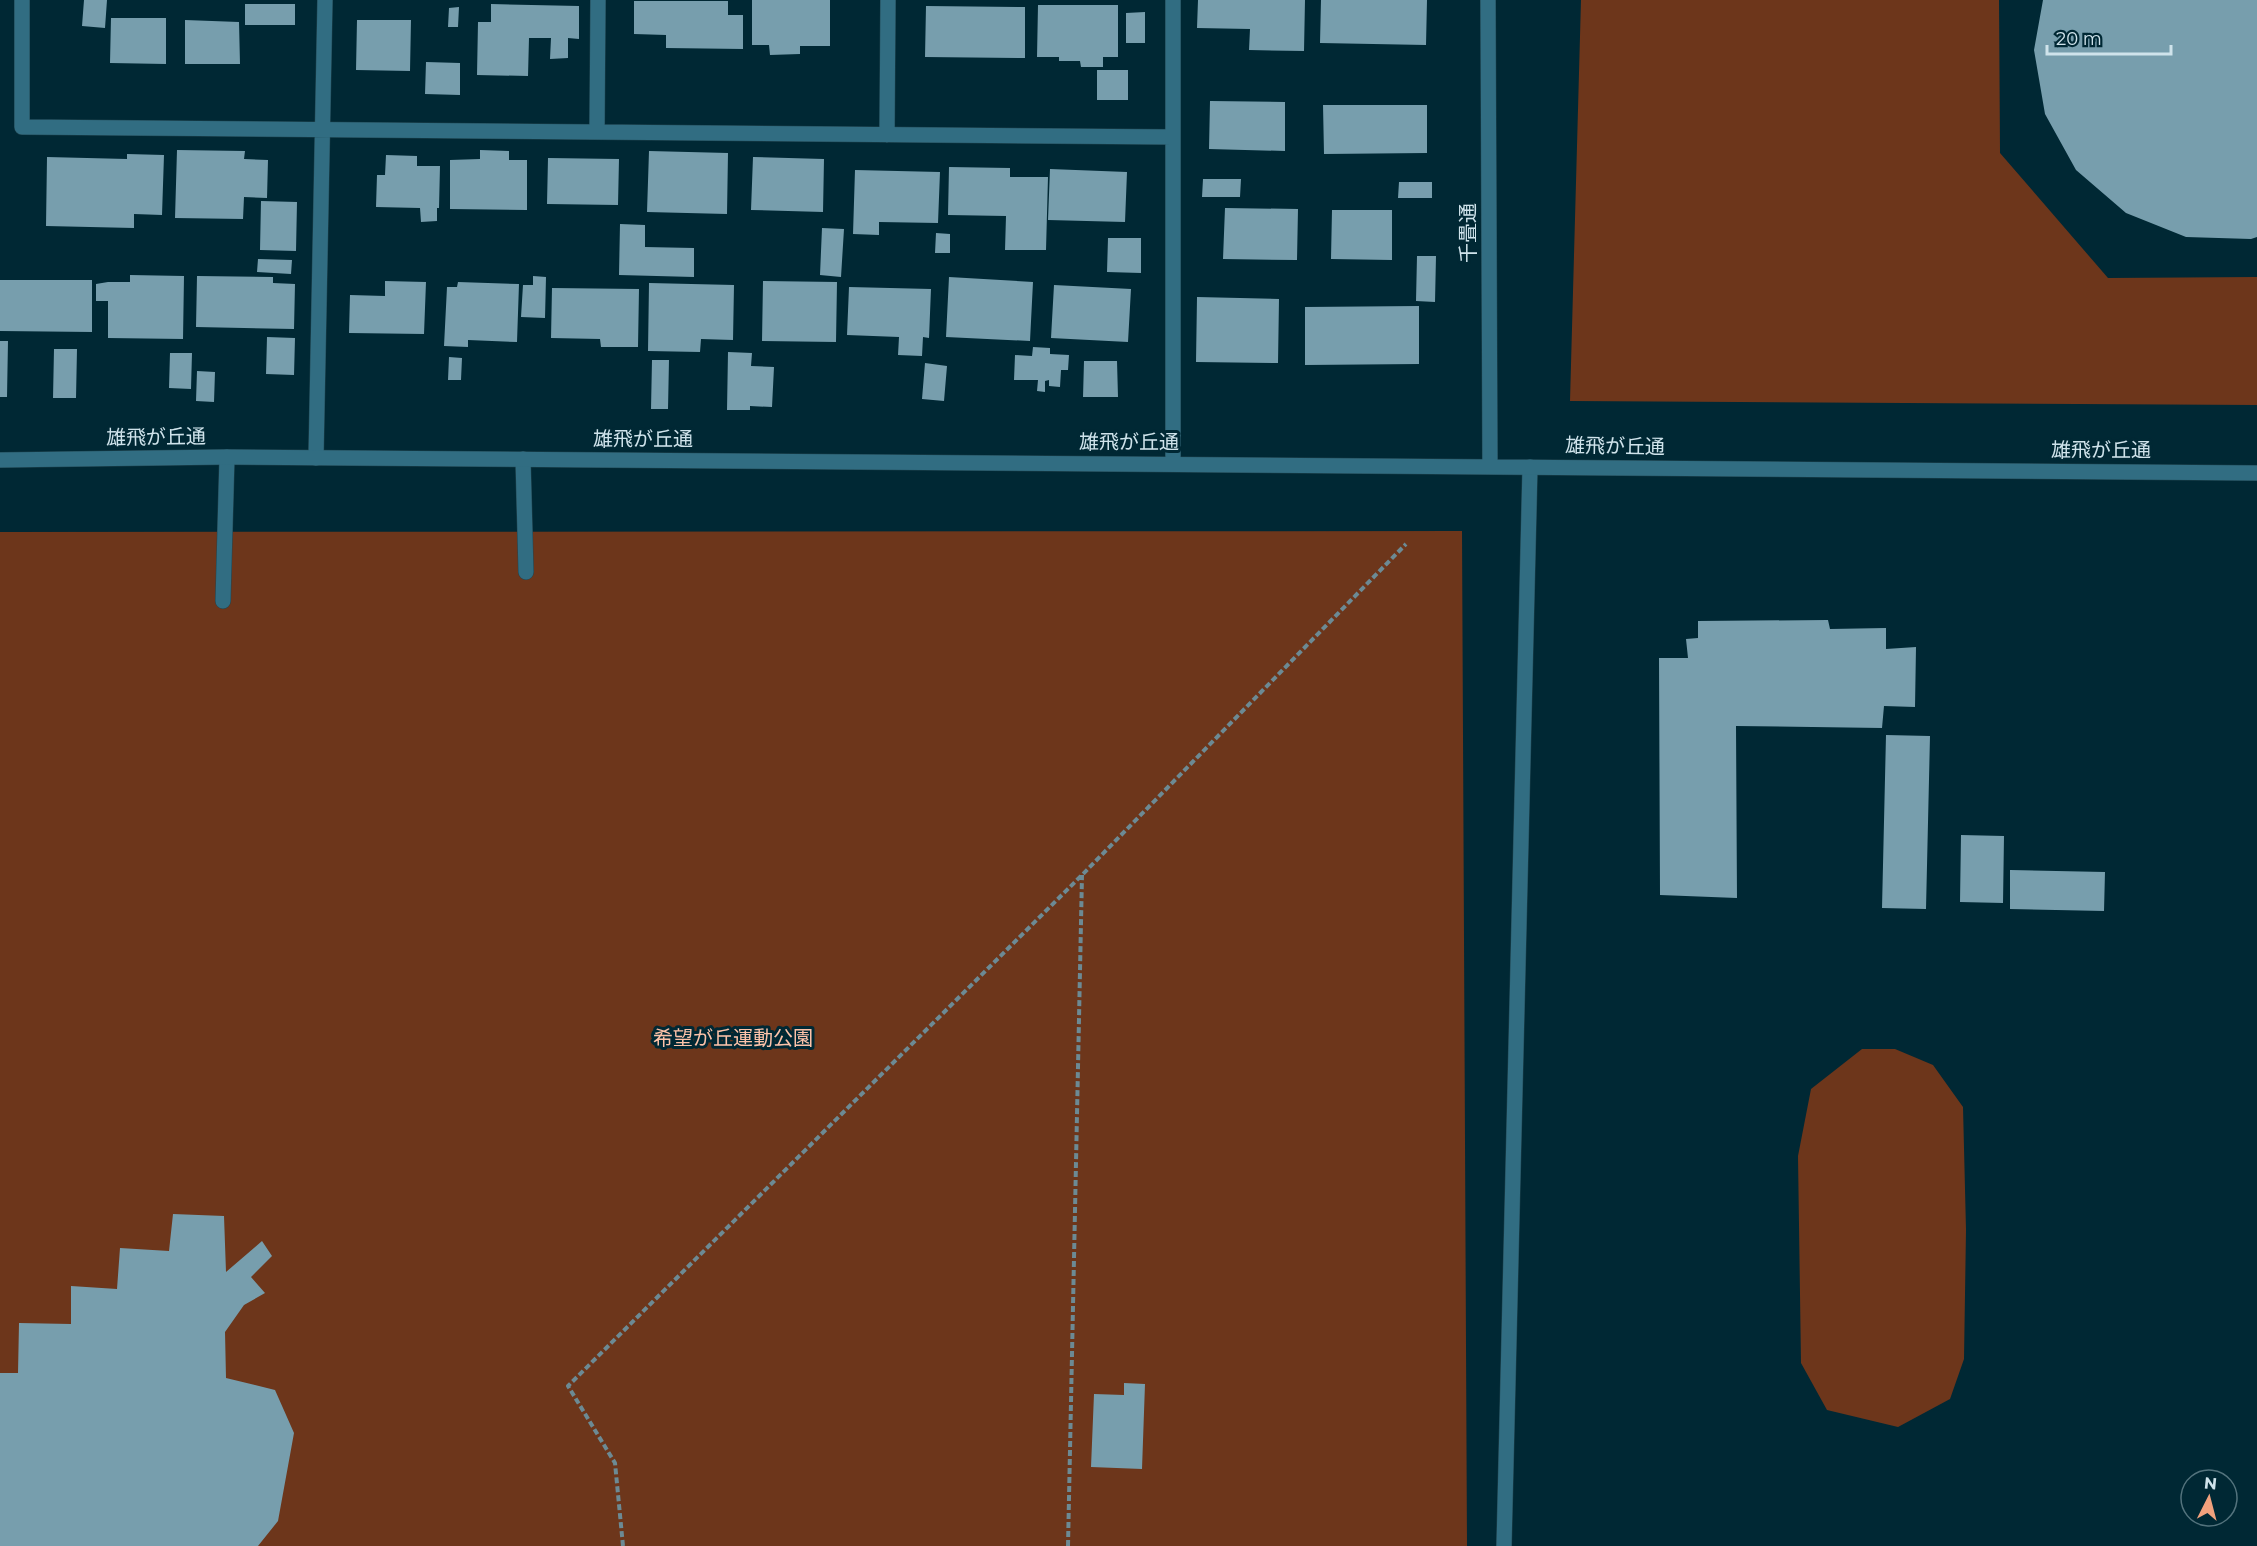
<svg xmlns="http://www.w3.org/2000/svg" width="2257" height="1546" font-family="Montserrat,'Noto Sans JP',sans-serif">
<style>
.green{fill:#6d361b}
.building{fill:#779ead}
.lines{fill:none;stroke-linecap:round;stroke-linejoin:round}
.service-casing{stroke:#214651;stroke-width:16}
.minor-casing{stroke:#214651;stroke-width:16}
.tertiary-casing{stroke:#214651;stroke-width:16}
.path{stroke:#6c8a94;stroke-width:4;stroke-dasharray:6 3;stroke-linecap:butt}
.service{stroke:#316d82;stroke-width:15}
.minor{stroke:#316d82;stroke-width:15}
.tertiary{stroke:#316d82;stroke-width:15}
.labels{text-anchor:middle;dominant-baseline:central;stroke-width:6;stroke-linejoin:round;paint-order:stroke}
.street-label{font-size:20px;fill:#cfe3eb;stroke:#002834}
.park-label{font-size:20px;fill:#fdc3a9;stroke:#002834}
</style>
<rect width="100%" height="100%" fill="#002834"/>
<path class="green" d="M 1581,0 L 1999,0 L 2000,153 L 2108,278 L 2257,277 L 2257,405 L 1570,401 Z
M 1462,531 L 1467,1546 L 0,1546 L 0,532 Z
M 1862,1049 L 1895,1049 L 1933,1065 L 1963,1107 L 1966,1230 L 1964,1359 L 1950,1399 L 1898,1427 L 1827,1410 L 1801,1363 L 1798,1156 L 1811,1089 Z"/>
<path class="building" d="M 84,0 L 107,0 L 105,28 L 82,26 Z
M 752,0 L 830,0 L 830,46 L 800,46 L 800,54 L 770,55 L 769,45 L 752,45 Z
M 1198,0 L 1305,0 L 1304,51 L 1249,50 L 1250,29 L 1197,28 Z
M 1321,0 L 1427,0 L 1426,45 L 1320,43 Z
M 2043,0 L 2257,0 L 2257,237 L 2251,239 L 2186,237 L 2126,213 L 2076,170 L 2045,114 L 2034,50 Z
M 634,1 L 728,1 L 728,15 L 743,15 L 743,49 L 666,48 L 666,35 L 634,34 Z
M 245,4 L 295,4 L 295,25 L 245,25 Z
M 491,4 L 579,6 L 579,39 L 568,38 L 568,58 L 550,59 L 551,38 L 529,38 L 528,76 L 477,75 L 478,22 L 491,22 Z
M 1038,5 L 1118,5 L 1118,57 L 1103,57 L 1103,67 L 1081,67 L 1080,61 L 1059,61 L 1059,57 L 1037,57 Z
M 926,6 L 1025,7 L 1025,58 L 925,57 Z
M 459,7 L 458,27 L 448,27 L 449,8 Z
M 1145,12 L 1145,43 L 1126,43 L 1126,13 Z
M 111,18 L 166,18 L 166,64 L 110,63 Z
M 185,20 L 239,22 L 240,64 L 185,64 Z
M 357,20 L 411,20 L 410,71 L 356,70 Z
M 426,62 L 460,63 L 460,95 L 425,94 Z
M 1097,70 L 1128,70 L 1128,100 L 1097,100 Z
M 1210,101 L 1285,102 L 1285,151 L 1209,149 Z
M 1323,105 L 1427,105 L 1427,153 L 1324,154 Z
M 177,150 L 245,151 L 244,159 L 268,160 L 267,198 L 244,197 L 243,219 L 175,218 Z
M 480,150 L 509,151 L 509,160 L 527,160 L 527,210 L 450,209 L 450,160 L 480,159 Z
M 649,151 L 728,153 L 727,214 L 647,212 Z
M 127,154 L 164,155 L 162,215 L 134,214 L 134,228 L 46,226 L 47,157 L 127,159 Z
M 386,155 L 417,156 L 417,166 L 440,166 L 439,208 L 437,208 L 437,221 L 421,222 L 420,208 L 376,207 L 377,175 L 385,175 Z
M 753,157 L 824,159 L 823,212 L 751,210 Z
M 548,158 L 619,159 L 618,205 L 547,204 Z
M 949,167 L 1010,168 L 1010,177 L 1048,177 L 1046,250 L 1005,250 L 1006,216 L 948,215 Z
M 1050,169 L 1127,172 L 1125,222 L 1048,220 Z
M 855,170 L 940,172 L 938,223 L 879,222 L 879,235 L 853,234 Z
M 1203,179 L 1241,179 L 1240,197 L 1202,197 Z
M 1399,182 L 1432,182 L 1432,198 L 1398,198 Z
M 261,201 L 297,202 L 296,251 L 260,250 Z
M 1225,208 L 1298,209 L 1297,260 L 1223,259 Z
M 1332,210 L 1392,210 L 1392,260 L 1331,259 Z
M 620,224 L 645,225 L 645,247 L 694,248 L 694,277 L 619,275 Z
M 822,228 L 844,229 L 841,277 L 820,275 Z
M 936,233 L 950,234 L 950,253 L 935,253 Z
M 1108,238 L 1141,238 L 1141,273 L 1107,272 Z
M 1417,256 L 1436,256 L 1435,302 L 1416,301 Z
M 258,259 L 292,260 L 291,274 L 257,272 Z
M 130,275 L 184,276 L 183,339 L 108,338 L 108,301 L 96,301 L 96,284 L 108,282 L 130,282 Z
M 197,276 L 273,277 L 273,283 L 295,284 L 294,329 L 196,327 Z
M 533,276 L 546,277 L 545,318 L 521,317 L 523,285 L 533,285 Z
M 949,277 L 1033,282 L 1030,341 L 946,337 Z
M 0,280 L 92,280 L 92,332 L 0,331 Z
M 385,281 L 426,282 L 424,334 L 349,333 L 350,295 L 385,296 Z
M 763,281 L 837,282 L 836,342 L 762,341 Z
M 458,282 L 519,284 L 517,342 L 468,340 L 468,347 L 444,346 L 447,287 L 457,287 Z
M 649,283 L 734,285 L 733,340 L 701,339 L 700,352 L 648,351 Z
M 1054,285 L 1131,289 L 1128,342 L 1051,338 Z
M 849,287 L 931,289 L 929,338 L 923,337 L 922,356 L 898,355 L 899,337 L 847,335 Z
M 552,288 L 639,289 L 638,347 L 601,347 L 600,339 L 551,338 Z
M 1197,297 L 1279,299 L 1278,363 L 1196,362 Z
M 1419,306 L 1419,364 L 1305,365 L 1305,307 Z
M 267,337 L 295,338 L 294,375 L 266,374 Z
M 0,341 L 8,341 L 7,397 L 0,397 Z
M 1033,347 L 1050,348 L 1050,354 L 1069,355 L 1068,370 L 1061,370 L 1060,387 L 1049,386 L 1049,380 L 1045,381 L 1045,392 L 1037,391 L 1038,380 L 1014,380 L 1015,355 L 1032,356 Z
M 54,349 L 77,349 L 76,398 L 53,398 Z
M 728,352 L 752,353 L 751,366 L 774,367 L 772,407 L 750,406 L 750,410 L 727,410 Z
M 170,353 L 192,353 L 191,389 L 169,388 Z
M 449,357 L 462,358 L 461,380 L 448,380 Z
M 652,360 L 669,360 L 668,409 L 651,409 Z
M 1084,361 L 1117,361 L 1118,397 L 1083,397 Z
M 925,363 L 947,366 L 944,401 L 922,399 Z
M 197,371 L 215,372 L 214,402 L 196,401 Z
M 1828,620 L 1830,629 L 1886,628 L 1886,649 L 1916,647 L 1915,707 L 1884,706 L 1882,728 L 1736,726 L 1737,898 L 1660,895 L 1659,658 L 1688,658 L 1686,639 L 1698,638 L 1698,621 Z
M 1886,735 L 1930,736 L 1926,909 L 1882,908 Z
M 1961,835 L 2004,836 L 2003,903 L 1960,902 Z
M 2010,870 L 2105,872 L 2104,911 L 2010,909 Z
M 173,1214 L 224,1216 L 226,1272 L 262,1241 L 272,1256 L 251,1277 L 265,1293 L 244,1305 L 225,1332 L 226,1378 L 275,1390 L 294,1433 L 278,1521 L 258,1546 L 0,1546 L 0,1373 L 18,1373 L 19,1323 L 71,1324 L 71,1286 L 117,1289 L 120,1248 L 169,1251 Z
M 1124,1383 L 1145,1384 L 1142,1469 L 1091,1467 L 1094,1394 L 1124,1395 Z"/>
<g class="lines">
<defs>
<path id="service" d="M 523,459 L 526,572
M 223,601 L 227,457"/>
<path id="minor" d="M 22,0 L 22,127 L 1173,137
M 597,132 L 598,0
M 887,135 L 888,0
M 316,458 L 325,0
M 1173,463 L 1173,0
M 1504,1546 L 1530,467"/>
<path id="tertiary" d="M 1488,0 L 1490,467
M 0,460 L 227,457 L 2257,473"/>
</defs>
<use href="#service" class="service-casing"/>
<use href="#minor" class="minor-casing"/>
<use href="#tertiary" class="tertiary-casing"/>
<path class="path" d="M 623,1546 L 615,1463 L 568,1386 L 1082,875 L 1406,544
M 1068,1546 L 1082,875"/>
<use href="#service" class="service"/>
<use href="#minor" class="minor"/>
<use href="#tertiary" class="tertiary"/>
</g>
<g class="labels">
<g class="street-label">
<text transform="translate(1468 233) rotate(-90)">千畳通</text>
<text transform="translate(156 437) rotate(-1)">雄飛が丘通</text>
<text x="643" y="439">雄飛が丘通</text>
<text x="1129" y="442">雄飛が丘通</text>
<text transform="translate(1615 446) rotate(1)">雄飛が丘通</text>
<text x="2101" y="450">雄飛が丘通</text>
</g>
<g class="park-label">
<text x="733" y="1038">希望が丘運動公園</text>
</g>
</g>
<g transform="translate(2209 1498) rotate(6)"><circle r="28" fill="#002834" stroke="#53737d" stroke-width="1.5"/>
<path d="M0-4.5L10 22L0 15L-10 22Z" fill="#f1a17d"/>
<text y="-9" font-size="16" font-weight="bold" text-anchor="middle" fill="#cfe3eb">N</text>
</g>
<path d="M2047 45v9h124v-9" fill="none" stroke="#cfe3eb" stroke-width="3"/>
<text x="2056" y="45" font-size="18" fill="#cfe3eb" stroke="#002834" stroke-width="4.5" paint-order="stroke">20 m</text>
</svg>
